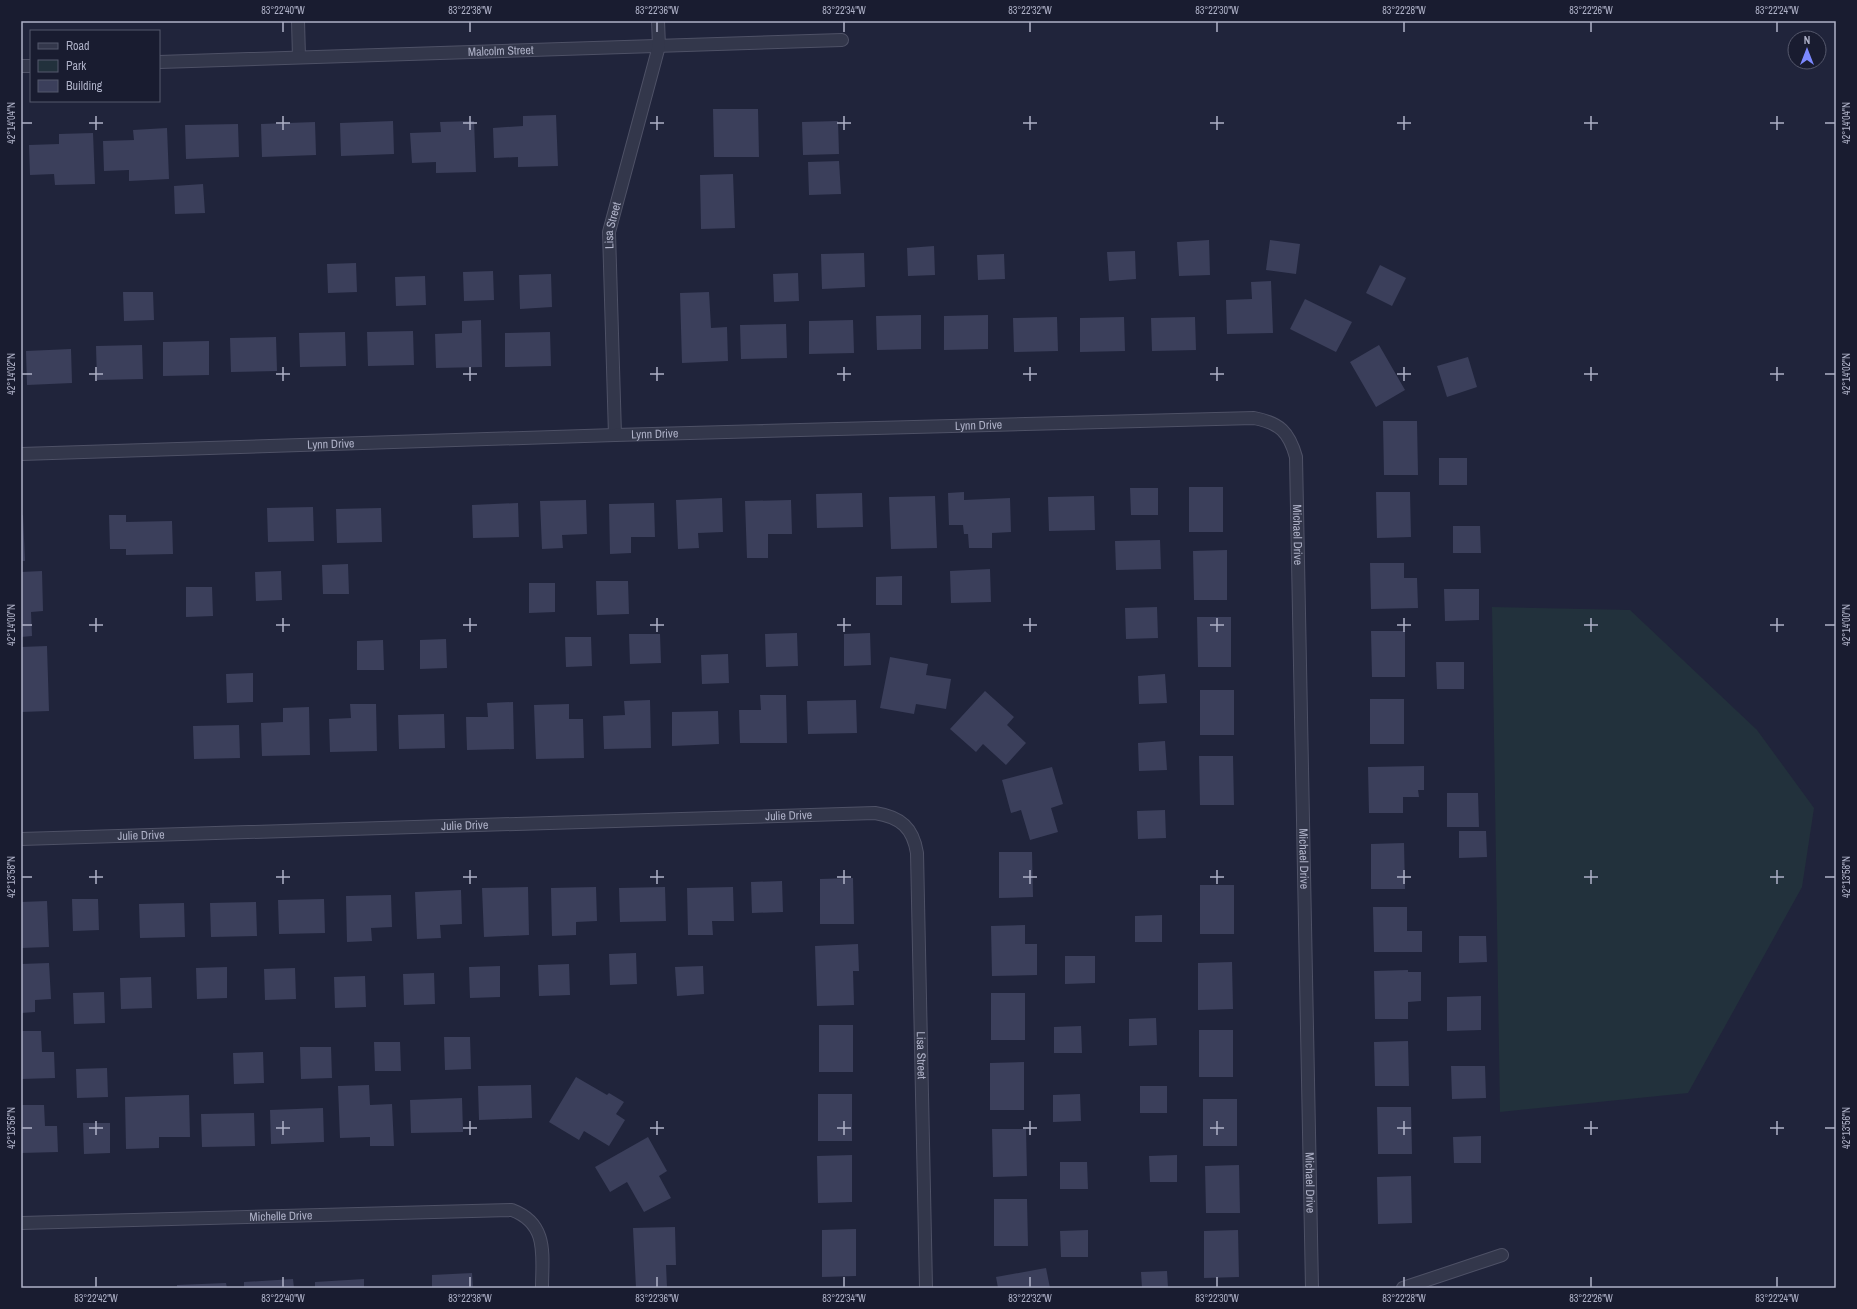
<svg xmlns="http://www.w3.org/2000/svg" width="1857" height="1309" font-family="'Archivo Narrow',sans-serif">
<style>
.green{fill:#22313c}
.building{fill:#3b3f5b}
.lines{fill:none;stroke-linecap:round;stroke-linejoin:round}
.minor-casing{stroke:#4e5166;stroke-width:14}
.minor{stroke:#33374b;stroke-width:12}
.ticks{fill:none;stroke:#aeb1c7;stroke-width:1.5}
.labels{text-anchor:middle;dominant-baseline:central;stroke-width:4;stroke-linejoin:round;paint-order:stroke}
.street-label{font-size:12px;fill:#aeb1c7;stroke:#191c30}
.neatline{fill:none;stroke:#aeb1c7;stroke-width:1.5}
.ticks-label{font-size:10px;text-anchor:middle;fill:#aeb1c7}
</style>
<rect width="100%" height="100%" fill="#20243b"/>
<path class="green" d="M 1492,607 L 1630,610 L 1757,730 L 1814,808 L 1802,887 L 1688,1093 L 1500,1112 Z"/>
<path class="building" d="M 713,109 L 758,109 L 759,157 L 714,157 Z
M 556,115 L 558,166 L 518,167 L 518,157 L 494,158 L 493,128 L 523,126 L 523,116 Z
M 393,121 L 394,154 L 341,156 L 340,123 Z
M 474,121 L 476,172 L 436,173 L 436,162 L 412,163 L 410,133 L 441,132 L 440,122 Z
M 838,121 L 839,154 L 803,155 L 802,122 Z
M 315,122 L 316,155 L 262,157 L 261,124 Z
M 238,124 L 239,157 L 186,159 L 185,125 Z
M 167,128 L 169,179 L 129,181 L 129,170 L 104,171 L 103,141 L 134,140 L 133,130 Z
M 93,133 L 95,184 L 55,185 L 54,174 L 30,175 L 29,145 L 59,144 L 59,134 Z
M 839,161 L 841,194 L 809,195 L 808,162 Z
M 733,174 L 735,228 L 701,229 L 700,175 Z
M 203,184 L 205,213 L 175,214 L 174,186 Z
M 1209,240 L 1210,275 L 1179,276 L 1177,242 Z
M 1270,240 L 1300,244 L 1296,274 L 1266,270 Z
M 934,246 L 935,275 L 908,276 L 907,248 Z
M 1135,251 L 1136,279 L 1109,281 L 1107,252 Z
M 864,253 L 865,287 L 822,289 L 821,254 Z
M 1004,254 L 1005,279 L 978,280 L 977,255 Z
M 356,263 L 357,292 L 328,293 L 327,264 Z
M 1380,265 L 1406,278 L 1392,306 L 1366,293 Z
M 493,271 L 494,300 L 464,301 L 463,272 Z
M 798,273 L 799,301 L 774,302 L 773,274 Z
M 551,274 L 552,307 L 520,309 L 519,275 Z
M 425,276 L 426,305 L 396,306 L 395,277 Z
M 1271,281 L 1273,333 L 1227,334 L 1226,300 L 1252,299 L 1251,282 Z
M 123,292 L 153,292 L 154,320 L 124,321 Z
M 709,292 L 711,328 L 727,327 L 728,361 L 682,363 L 680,293 Z
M 1305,299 L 1352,322 L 1336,352 L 1290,329 Z
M 921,315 L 921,349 L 877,350 L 876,316 Z
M 988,315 L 988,349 L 944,350 L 944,316 Z
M 1057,317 L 1058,351 L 1014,352 L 1013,318 Z
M 1124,317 L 1125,351 L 1080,352 L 1080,318 Z
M 1195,317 L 1196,350 L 1152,351 L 1151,318 Z
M 481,320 L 482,367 L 436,368 L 435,334 L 462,333 L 462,321 Z
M 853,320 L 854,353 L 809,354 L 809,321 Z
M 786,324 L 787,358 L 741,359 L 740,325 Z
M 413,331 L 414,365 L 368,366 L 367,332 Z
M 345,332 L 346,366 L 300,367 L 299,333 Z
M 550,332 L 551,366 L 505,367 L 505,333 Z
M 276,337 L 277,371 L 231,372 L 230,338 Z
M 209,341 L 209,375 L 163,376 L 163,342 Z
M 142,345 L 143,379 L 97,380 L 96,346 Z
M 1379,345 L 1405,390 L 1376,407 L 1350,362 Z
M 71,349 L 72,383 L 27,385 L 26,351 Z
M 1468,357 L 1477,387 L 1447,397 L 1437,366 Z
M 1383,421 L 1417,421 L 1418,475 L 1384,475 Z
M 1439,458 L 1467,458 L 1467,485 L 1439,485 Z
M 1189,487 L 1223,487 L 1223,532 L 1189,532 Z
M 1130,488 L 1158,488 L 1158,515 L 1131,515 Z
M 964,492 L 964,500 L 1010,498 L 1011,532 L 992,533 L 992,548 L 969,548 L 968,534 L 964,534 L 963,525 L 949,525 L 948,493 Z
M 1376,492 L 1410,492 L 1411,537 L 1377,538 Z
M 862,493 L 863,527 L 817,528 L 816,494 Z
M 935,496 L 937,548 L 891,549 L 889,497 Z
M 1094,496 L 1095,530 L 1049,531 L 1048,497 Z
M 722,498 L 723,532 L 698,533 L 699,548 L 678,549 L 676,500 Z
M 586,500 L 587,534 L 562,535 L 563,548 L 542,549 L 540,501 Z
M 791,500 L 792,534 L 768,534 L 768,558 L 747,558 L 745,501 Z
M 518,503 L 519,537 L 473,538 L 472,505 Z
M 654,503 L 655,537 L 631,537 L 631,553 L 610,554 L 609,504 Z
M 313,507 L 314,541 L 268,542 L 267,508 Z
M 381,508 L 382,542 L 337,543 L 336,509 Z
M 23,515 L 25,561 L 21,561 L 21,516 Z
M 109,515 L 126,515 L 126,522 L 172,521 L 173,554 L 126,555 L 126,549 L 110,549 Z
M 1453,526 L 1480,526 L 1481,553 L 1453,553 Z
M 1160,540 L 1161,569 L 1116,570 L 1115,541 Z
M 1227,550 L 1227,600 L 1194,600 L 1193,551 Z
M 1370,563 L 1404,563 L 1404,578 L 1417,578 L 1418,608 L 1371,609 Z
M 348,564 L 349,594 L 323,594 L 322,565 Z
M 990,569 L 991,602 L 951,603 L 950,571 Z
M 42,571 L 43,611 L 31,612 L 32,636 L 21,637 L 21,572 Z
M 281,571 L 282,600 L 256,601 L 255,572 Z
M 902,576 L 902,605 L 876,605 L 876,577 Z
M 596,581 L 628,581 L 629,614 L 597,615 Z
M 529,583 L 555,583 L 555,612 L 529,613 Z
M 186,587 L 212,587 L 213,616 L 186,617 Z
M 1444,589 L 1479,589 L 1479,620 L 1445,621 Z
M 1157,607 L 1158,638 L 1126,639 L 1125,608 Z
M 1197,617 L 1231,617 L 1231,667 L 1198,667 Z
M 1371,631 L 1405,631 L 1405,677 L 1372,677 Z
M 797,633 L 798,666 L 766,667 L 765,634 Z
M 870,633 L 871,665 L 844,666 L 844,634 Z
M 629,634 L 660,634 L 661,663 L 630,664 Z
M 565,637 L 591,637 L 592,666 L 566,667 Z
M 446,639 L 447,668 L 420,669 L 420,640 Z
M 383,640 L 384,670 L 357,670 L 357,641 Z
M 47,646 L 49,711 L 21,712 L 21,647 Z
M 728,654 L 729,683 L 702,684 L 701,655 Z
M 890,657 L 928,664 L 926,675 L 951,679 L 946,709 L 916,704 L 914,714 L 880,708 Z
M 1436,662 L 1464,662 L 1464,689 L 1437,689 Z
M 253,673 L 253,702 L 227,703 L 226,674 Z
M 1165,674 L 1167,703 L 1139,704 L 1138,676 Z
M 1200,690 L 1234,690 L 1234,735 L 1200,735 Z
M 985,691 L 1014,717 L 1007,725 L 1026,743 L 1006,765 L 983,744 L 976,752 L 950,729 Z
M 760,695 L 786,695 L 787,743 L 740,743 L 739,710 L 761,710 Z
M 1370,699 L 1404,699 L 1404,744 L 1370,744 Z
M 650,700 L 651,748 L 604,749 L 603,716 L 625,715 L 624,701 Z
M 856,700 L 857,733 L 808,734 L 807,701 Z
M 513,702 L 514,749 L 467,750 L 466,717 L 488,717 L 487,703 Z
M 350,704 L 376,704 L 377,751 L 330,752 L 329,719 L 351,718 Z
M 569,704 L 569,719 L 583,719 L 584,758 L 536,759 L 534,705 Z
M 309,707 L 310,755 L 262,756 L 261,723 L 283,722 L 283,708 Z
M 718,711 L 719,744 L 672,746 L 672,712 Z
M 444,714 L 445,748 L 399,749 L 398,715 Z
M 239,725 L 240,758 L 194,759 L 193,726 Z
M 1165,741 L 1167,770 L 1139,771 L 1138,743 Z
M 1199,756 L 1233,756 L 1234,805 L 1200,805 Z
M 1424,766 L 1424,790 L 1418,790 L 1419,797 L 1403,797 L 1403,813 L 1369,813 L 1368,767 Z
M 1052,767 L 1063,804 L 1051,808 L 1058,832 L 1030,840 L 1021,810 L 1011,813 L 1002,780 Z
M 1447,793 L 1478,793 L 1479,827 L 1447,827 Z
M 1165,810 L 1166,838 L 1138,839 L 1137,811 Z
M 1459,831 L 1486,831 L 1487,857 L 1459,858 Z
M 1404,843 L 1405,889 L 1371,889 L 1371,844 Z
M 999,852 L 1032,852 L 1033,897 L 999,898 Z
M 853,878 L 854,924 L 820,924 L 820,879 Z
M 782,881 L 783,912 L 752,913 L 751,882 Z
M 1200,885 L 1234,885 L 1234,934 L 1200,934 Z
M 528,887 L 529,935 L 484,937 L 482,888 Z
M 596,887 L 597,921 L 576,922 L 576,935 L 552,936 L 551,888 Z
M 665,887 L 666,921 L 620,922 L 619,888 Z
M 733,887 L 734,921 L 712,921 L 713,935 L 688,935 L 687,888 Z
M 461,890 L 462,924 L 440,925 L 441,938 L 417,939 L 415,892 Z
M 391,895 L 392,927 L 371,928 L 372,941 L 347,942 L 346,896 Z
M 72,899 L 98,899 L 99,930 L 73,931 Z
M 324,899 L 325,933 L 279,934 L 278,900 Z
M 47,901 L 49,947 L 21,948 L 21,902 Z
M 256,902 L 257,936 L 211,937 L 210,903 Z
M 184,903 L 185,937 L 140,938 L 139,904 Z
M 1373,907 L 1407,907 L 1407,931 L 1422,931 L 1422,952 L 1374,952 Z
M 1162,915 L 1162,942 L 1135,942 L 1135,916 Z
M 1025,925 L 1025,944 L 1037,944 L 1037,975 L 992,976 L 991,926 Z
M 1459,936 L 1486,936 L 1487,962 L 1459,963 Z
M 858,944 L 859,971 L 853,971 L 854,1005 L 817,1006 L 815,946 Z
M 636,953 L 637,984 L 610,985 L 609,954 Z
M 1065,956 L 1095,956 L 1095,983 L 1065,984 Z
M 1232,962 L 1233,1009 L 1198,1010 L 1198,963 Z
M 49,963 L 51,999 L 35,1000 L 35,1012 L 21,1013 L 21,964 Z
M 569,964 L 570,995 L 539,996 L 538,965 Z
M 500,966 L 500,997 L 470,998 L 469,967 Z
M 703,966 L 704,994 L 677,996 L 675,967 Z
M 227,967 L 227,998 L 197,999 L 196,968 Z
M 295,968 L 296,999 L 265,1000 L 264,969 Z
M 1408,970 L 1408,972 L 1421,972 L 1421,1001 L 1408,1002 L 1408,1019 L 1375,1019 L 1374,971 Z
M 434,973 L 435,1004 L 404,1005 L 403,974 Z
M 365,976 L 366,1007 L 335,1008 L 334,977 Z
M 151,977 L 152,1008 L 121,1009 L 120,978 Z
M 104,992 L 105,1023 L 74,1024 L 73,993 Z
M 991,993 L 1025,993 L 1025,1040 L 991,1040 Z
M 1481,996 L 1481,1030 L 1447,1031 L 1447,997 Z
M 1156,1018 L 1157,1045 L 1129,1046 L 1129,1019 Z
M 819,1025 L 853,1025 L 853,1072 L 819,1072 Z
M 1081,1026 L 1082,1053 L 1054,1053 L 1054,1027 Z
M 1199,1030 L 1233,1030 L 1233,1077 L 1199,1077 Z
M 21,1031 L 41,1031 L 42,1052 L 54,1052 L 55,1078 L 21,1079 Z
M 444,1037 L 470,1037 L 471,1069 L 445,1070 Z
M 1408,1041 L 1409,1086 L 1375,1086 L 1374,1042 Z
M 374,1042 L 400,1042 L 401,1071 L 375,1071 Z
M 300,1047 L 331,1047 L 332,1078 L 301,1079 Z
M 263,1052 L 264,1083 L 234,1084 L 233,1053 Z
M 1024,1062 L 1024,1110 L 990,1110 L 990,1063 Z
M 1451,1066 L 1485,1066 L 1486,1098 L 1452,1099 Z
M 107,1068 L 108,1097 L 77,1098 L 76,1069 Z
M 576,1077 L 607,1095 L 609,1093 L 624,1102 L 616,1114 L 625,1120 L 609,1146 L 584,1131 L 579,1140 L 549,1122 Z
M 369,1085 L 370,1105 L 392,1104 L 394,1146 L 370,1146 L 370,1137 L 340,1138 L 338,1086 Z
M 531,1085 L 532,1118 L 479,1120 L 478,1086 Z
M 1140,1086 L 1167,1086 L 1167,1113 L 1140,1113 Z
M 818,1094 L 852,1094 L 852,1141 L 818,1141 Z
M 1080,1094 L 1081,1121 L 1053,1122 L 1053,1095 Z
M 189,1095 L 190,1137 L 159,1137 L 159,1148 L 126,1149 L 125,1097 Z
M 462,1098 L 463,1132 L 411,1133 L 410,1100 Z
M 1203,1099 L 1237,1099 L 1237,1146 L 1203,1146 Z
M 21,1105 L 44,1105 L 45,1126 L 57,1126 L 58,1152 L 21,1153 Z
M 1377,1107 L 1411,1107 L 1412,1154 L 1378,1154 Z
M 323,1108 L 324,1142 L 271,1144 L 270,1110 Z
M 254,1113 L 255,1146 L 202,1147 L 201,1114 Z
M 83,1123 L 110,1123 L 110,1153 L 84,1154 Z
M 992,1129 L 1026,1129 L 1027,1176 L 993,1177 Z
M 1481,1136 L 1481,1163 L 1454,1163 L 1453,1137 Z
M 648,1137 L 667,1171 L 659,1176 L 671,1198 L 644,1212 L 627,1182 L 610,1192 L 595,1167 Z
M 852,1155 L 852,1202 L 818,1203 L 817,1156 Z
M 1177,1155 L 1177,1182 L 1150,1182 L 1149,1156 Z
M 1060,1162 L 1087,1162 L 1088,1189 L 1060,1189 Z
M 1239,1165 L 1240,1213 L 1206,1213 L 1205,1166 Z
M 1411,1176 L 1412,1223 L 1378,1224 L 1377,1177 Z
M 994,1199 L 1027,1199 L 1028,1246 L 994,1246 Z
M 675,1227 L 676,1265 L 666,1265 L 667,1288 L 636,1288 L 633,1228 Z
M 856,1229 L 856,1276 L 822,1277 L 822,1230 Z
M 1088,1230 L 1088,1257 L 1061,1257 L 1060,1231 Z
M 1238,1230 L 1239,1277 L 1204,1278 L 1204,1231 Z
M 1046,1268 L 1050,1288 L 998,1288 L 996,1277 Z
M 1167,1271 L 1168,1288 L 1142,1288 L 1141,1272 Z
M 472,1273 L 473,1288 L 432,1288 L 432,1275 Z
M 293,1279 L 294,1288 L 244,1288 L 244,1282 Z
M 364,1279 L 364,1288 L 315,1288 L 315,1282 Z
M 226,1283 L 227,1288 L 177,1288 L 177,1285 Z"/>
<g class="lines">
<defs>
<g id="minor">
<path d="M 298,21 L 299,57"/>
<path id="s1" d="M 159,62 L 842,40"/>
<path d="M 21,66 L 31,66"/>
<path id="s2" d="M 615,435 L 609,232 L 659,46 L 658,21"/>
<path id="s3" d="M 21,454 L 615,435 L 1254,418 C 1280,423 1289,432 1296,457 L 1312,1288"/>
<path id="s4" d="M 21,839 L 875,813 C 901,817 913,828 917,853 L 926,1288"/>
<path id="s5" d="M 21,1223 L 512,1210 C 549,1224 542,1256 542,1288"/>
<path d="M 1403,1288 L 1502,1255"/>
</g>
</defs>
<use href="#minor" class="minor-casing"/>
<use href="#minor" class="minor"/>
</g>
<path class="ticks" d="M 283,22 L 283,32M 470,22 L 470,32M 657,22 L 657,32M 844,22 L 844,32M 1030,22 L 1030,32M 1217,22 L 1217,32M 1404,22 L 1404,32M 1591,22 L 1591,32M 1777,22 L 1777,32M 96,116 L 96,130M 283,116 L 283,130M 470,116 L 470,130M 657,116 L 657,130M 844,116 L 844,130M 1030,116 L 1030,130M 1217,116 L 1217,130M 1404,116 L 1404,130M 1591,116 L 1591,130M 1777,116 L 1777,130M 22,123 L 32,123M 89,123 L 103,123M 276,123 L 290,123M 463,123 L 477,123M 650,123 L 664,123M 837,123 L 851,123M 1023,123 L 1037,123M 1210,123 L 1224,123M 1397,123 L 1411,123M 1584,123 L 1598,123M 1770,123 L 1784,123M 1825,123 L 1835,123M 96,367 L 96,381M 283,367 L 283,381M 470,367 L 470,381M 657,367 L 657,381M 844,367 L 844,381M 1030,367 L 1030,381M 1217,367 L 1217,381M 1404,367 L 1404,381M 1591,367 L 1591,381M 1777,367 L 1777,381M 22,374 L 32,374M 89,374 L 103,374M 276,374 L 290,374M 463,374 L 477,374M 650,374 L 664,374M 837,374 L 851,374M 1023,374 L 1037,374M 1210,374 L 1224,374M 1397,374 L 1411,374M 1584,374 L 1598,374M 1770,374 L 1784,374M 1825,374 L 1835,374M 96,618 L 96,632M 283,618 L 283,632M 470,618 L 470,632M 657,618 L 657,632M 844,618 L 844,632M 1030,618 L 1030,632M 1217,618 L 1217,632M 1404,618 L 1404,632M 1591,618 L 1591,632M 1777,618 L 1777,632M 22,625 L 32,625M 89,625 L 103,625M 276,625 L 290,625M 463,625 L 477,625M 650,625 L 664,625M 837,625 L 851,625M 1023,625 L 1037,625M 1210,625 L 1224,625M 1397,625 L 1411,625M 1584,625 L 1598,625M 1770,625 L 1784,625M 1825,625 L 1835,625M 96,870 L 96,884M 283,870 L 283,884M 470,870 L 470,884M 657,870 L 657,884M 844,870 L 844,884M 1030,870 L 1030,884M 1217,870 L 1217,884M 1404,870 L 1404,884M 1591,870 L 1591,884M 1777,870 L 1777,884M 22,877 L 32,877M 89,877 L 103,877M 276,877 L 290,877M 463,877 L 477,877M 650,877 L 664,877M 837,877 L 851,877M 1023,877 L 1037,877M 1210,877 L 1224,877M 1397,877 L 1411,877M 1584,877 L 1598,877M 1770,877 L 1784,877M 1825,877 L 1835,877M 96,1121 L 96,1135M 283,1121 L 283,1135M 470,1121 L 470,1135M 657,1121 L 657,1135M 844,1121 L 844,1135M 1030,1121 L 1030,1135M 1217,1121 L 1217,1135M 1404,1121 L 1404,1135M 1591,1121 L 1591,1135M 1777,1121 L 1777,1135M 22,1128 L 32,1128M 89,1128 L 103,1128M 276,1128 L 290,1128M 463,1128 L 477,1128M 650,1128 L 664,1128M 837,1128 L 851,1128M 1023,1128 L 1037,1128M 1210,1128 L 1224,1128M 1397,1128 L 1411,1128M 1584,1128 L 1598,1128M 1770,1128 L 1784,1128M 1825,1128 L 1835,1128M 96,1277 L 96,1287M 283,1277 L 283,1287M 470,1277 L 470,1287M 657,1277 L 657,1287M 844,1277 L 844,1287M 1030,1277 L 1030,1287M 1217,1277 L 1217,1287M 1404,1277 L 1404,1287M 1591,1277 L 1591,1287M 1777,1277 L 1777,1287"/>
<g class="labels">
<g class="street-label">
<text stroke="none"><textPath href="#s1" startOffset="342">Malcolm Street</textPath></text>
<text stroke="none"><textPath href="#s2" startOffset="210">Lisa Street</textPath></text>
<text stroke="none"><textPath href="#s3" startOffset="958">Lynn Drive</textPath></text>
<text stroke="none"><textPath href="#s3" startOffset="634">Lynn Drive</textPath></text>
<text stroke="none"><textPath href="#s3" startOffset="310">Lynn Drive</textPath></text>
<text stroke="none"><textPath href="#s3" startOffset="1373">Michael Drive</textPath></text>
<text stroke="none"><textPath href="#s4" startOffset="768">Julie Drive</textPath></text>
<text stroke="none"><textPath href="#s4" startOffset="444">Julie Drive</textPath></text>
<text stroke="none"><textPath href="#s4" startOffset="120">Julie Drive</textPath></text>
<text stroke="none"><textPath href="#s3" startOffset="1697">Michael Drive</textPath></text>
<text stroke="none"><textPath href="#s4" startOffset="1120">Lisa Street</textPath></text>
<text stroke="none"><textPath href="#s3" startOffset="2021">Michael Drive</textPath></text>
<text stroke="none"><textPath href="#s5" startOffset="260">Michelle Drive</textPath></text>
</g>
</g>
<rect width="1857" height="1309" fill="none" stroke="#191c30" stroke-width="44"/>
<rect x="30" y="30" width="130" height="72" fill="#191c30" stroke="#55586c"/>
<rect x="38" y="43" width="20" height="6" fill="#33374b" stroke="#55586c"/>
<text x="66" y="50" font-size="12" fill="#aeb1c7">Road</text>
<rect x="38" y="60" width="20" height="12" fill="#22313c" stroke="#55586c"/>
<text x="66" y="70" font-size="12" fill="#aeb1c7">Park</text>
<rect x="38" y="80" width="20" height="12" fill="#3b3f5b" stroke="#55586c"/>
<text x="66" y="90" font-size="12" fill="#aeb1c7">Building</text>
<g transform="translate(1807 50)"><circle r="19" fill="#191c30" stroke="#55586c"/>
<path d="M0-3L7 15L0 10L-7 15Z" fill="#7c89ff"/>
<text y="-6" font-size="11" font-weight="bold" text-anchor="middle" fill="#aeb1c7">N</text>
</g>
<rect x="22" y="22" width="1813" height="1265" class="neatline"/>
<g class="ticks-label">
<text x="283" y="14">83°22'40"W</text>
<text x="470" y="14">83°22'38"W</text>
<text x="657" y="14">83°22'36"W</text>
<text x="844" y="14">83°22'34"W</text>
<text x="1030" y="14">83°22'32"W</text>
<text x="1217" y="14">83°22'30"W</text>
<text x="1404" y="14">83°22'28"W</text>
<text x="1591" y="14">83°22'26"W</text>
<text x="1777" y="14">83°22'24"W</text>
<text transform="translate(11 123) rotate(-90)" y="4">42°14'04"N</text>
<text transform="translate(1846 123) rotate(-90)" y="4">42°14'04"N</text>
<text transform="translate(11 374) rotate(-90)" y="4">42°14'02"N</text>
<text transform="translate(1846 374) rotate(-90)" y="4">42°14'02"N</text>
<text transform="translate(11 625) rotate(-90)" y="4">42°14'00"N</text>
<text transform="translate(1846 625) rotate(-90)" y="4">42°14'00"N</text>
<text transform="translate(11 877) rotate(-90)" y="4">42°13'58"N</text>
<text transform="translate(1846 877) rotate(-90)" y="4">42°13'58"N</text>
<text transform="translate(11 1128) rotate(-90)" y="4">42°13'56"N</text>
<text transform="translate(1846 1128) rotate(-90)" y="4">42°13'56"N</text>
<text x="96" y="1302">83°22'42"W</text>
<text x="283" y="1302">83°22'40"W</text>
<text x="470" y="1302">83°22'38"W</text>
<text x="657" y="1302">83°22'36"W</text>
<text x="844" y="1302">83°22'34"W</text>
<text x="1030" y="1302">83°22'32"W</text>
<text x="1217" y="1302">83°22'30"W</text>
<text x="1404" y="1302">83°22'28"W</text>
<text x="1591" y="1302">83°22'26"W</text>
<text x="1777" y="1302">83°22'24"W</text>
</g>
</svg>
